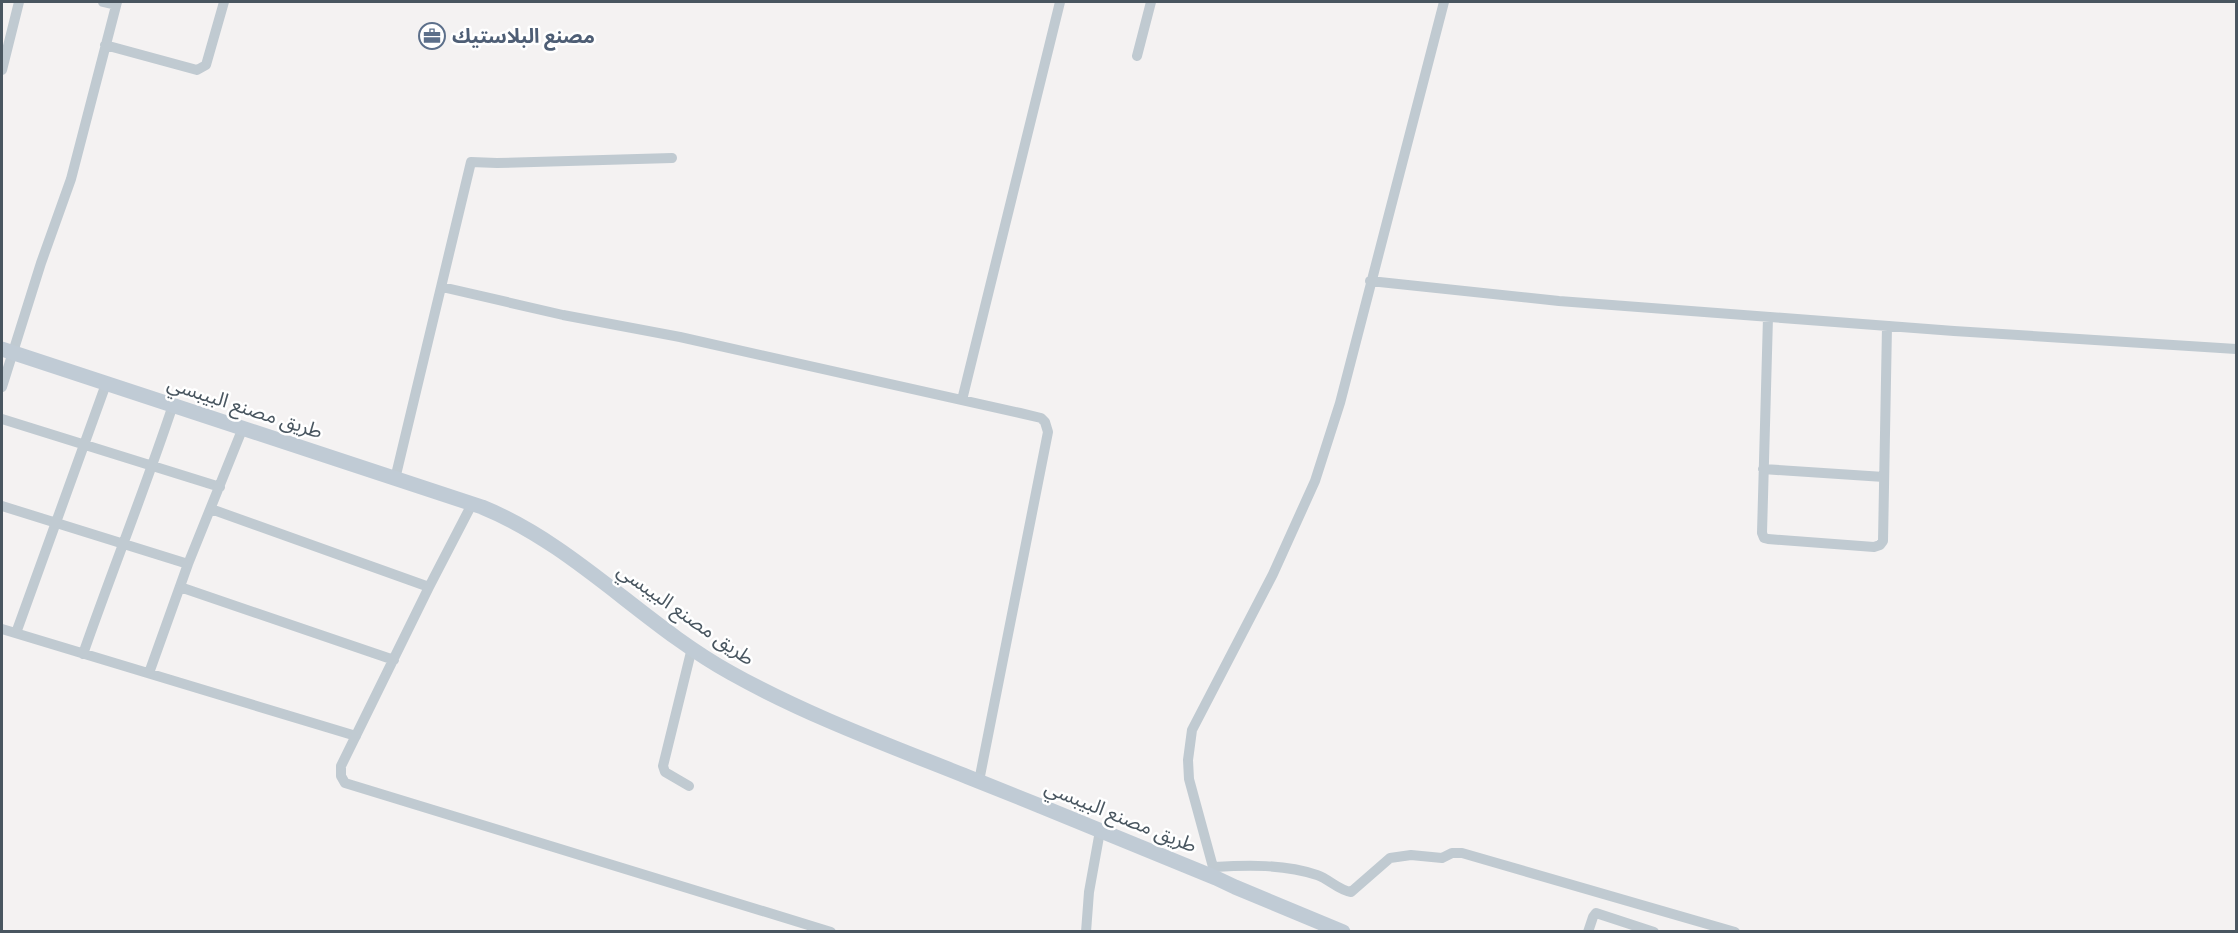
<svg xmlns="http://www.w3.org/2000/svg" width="2238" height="933" font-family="Cabin,'Noto Sans Arabic',sans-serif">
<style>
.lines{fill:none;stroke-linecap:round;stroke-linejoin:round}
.street{stroke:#c0cad1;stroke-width:10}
.secondary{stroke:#c0cbd5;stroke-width:15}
.labels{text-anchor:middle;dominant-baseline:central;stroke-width:5;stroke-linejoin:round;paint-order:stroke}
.service-label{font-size:20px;font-weight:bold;fill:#4e5e75;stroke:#fff;text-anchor:start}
.street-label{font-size:20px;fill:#495660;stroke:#fff}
</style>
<rect width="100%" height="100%" fill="#f4f2f2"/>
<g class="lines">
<path class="street" d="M 103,2 L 116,5
M 105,45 L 197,70 L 206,65 L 224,2
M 1137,56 L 1151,2
M 2,70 L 19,2
M 1370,281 L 1559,301 L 1954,331 L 2236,349
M 442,287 L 563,315 L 680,337 L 1020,413 L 1041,418 L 1045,422 L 1048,432 L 979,781
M 1768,317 L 1762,533 L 1764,538 L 1768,539 L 1874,547 L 1880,545 L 1883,541 L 1887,326
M 2,387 L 41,263 L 71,179 L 117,2
M 962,400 L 1060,2
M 2,419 L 220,487
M 1763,469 L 1884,477
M 395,479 L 471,162 L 497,163 L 672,158
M 472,504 L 429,587 L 341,766 L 341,776 L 345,783 L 831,932
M 2,506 L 188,564
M 211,509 L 429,587
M 180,587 L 394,660
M 2,629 L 356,736
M 16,633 L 106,384
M 83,654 C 112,571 145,489 173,405
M 149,673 L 188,564 L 242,430
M 689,786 L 665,772 L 663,766 L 692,648
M 1214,867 C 1248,865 1284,864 1317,875 C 1329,879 1338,890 1351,892 L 1390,858 L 1411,855 L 1442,858 L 1452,853 L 1462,853 L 1735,932
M 1216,878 L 1189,779 L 1188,760 L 1192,730 L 1273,574 L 1315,481 L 1340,403 L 1444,2
M 1086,932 L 1089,892 L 1100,831
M 1588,932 L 1593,917 L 1596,913 L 1654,932"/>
<path class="secondary" d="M 2,349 L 482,507 C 575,545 644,625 731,673 C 806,715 888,745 968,777 C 1051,810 1134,844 1216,878 L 1235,887 L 1343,932"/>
</g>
<defs>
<symbol id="office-ring" viewBox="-11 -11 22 22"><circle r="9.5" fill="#fff" stroke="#5c6f8a" stroke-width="1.5"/><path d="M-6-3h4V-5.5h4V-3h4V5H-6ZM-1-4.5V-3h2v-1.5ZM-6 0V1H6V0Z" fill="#5c6f8a"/></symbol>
</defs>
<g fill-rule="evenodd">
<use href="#office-ring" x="417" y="21" width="30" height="30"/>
</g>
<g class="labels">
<g class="service-label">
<text x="452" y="36">مصنع البلاستيك</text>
</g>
<g class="street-label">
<text transform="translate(245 407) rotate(18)">طريق مصنع البيبسي</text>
<text transform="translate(686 614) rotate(35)">طريق مصنع البيبسي</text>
<text transform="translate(1121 816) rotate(22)">طريق مصنع البيبسي</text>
</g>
</g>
<rect width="2238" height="933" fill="none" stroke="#495660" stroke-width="6"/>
</svg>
